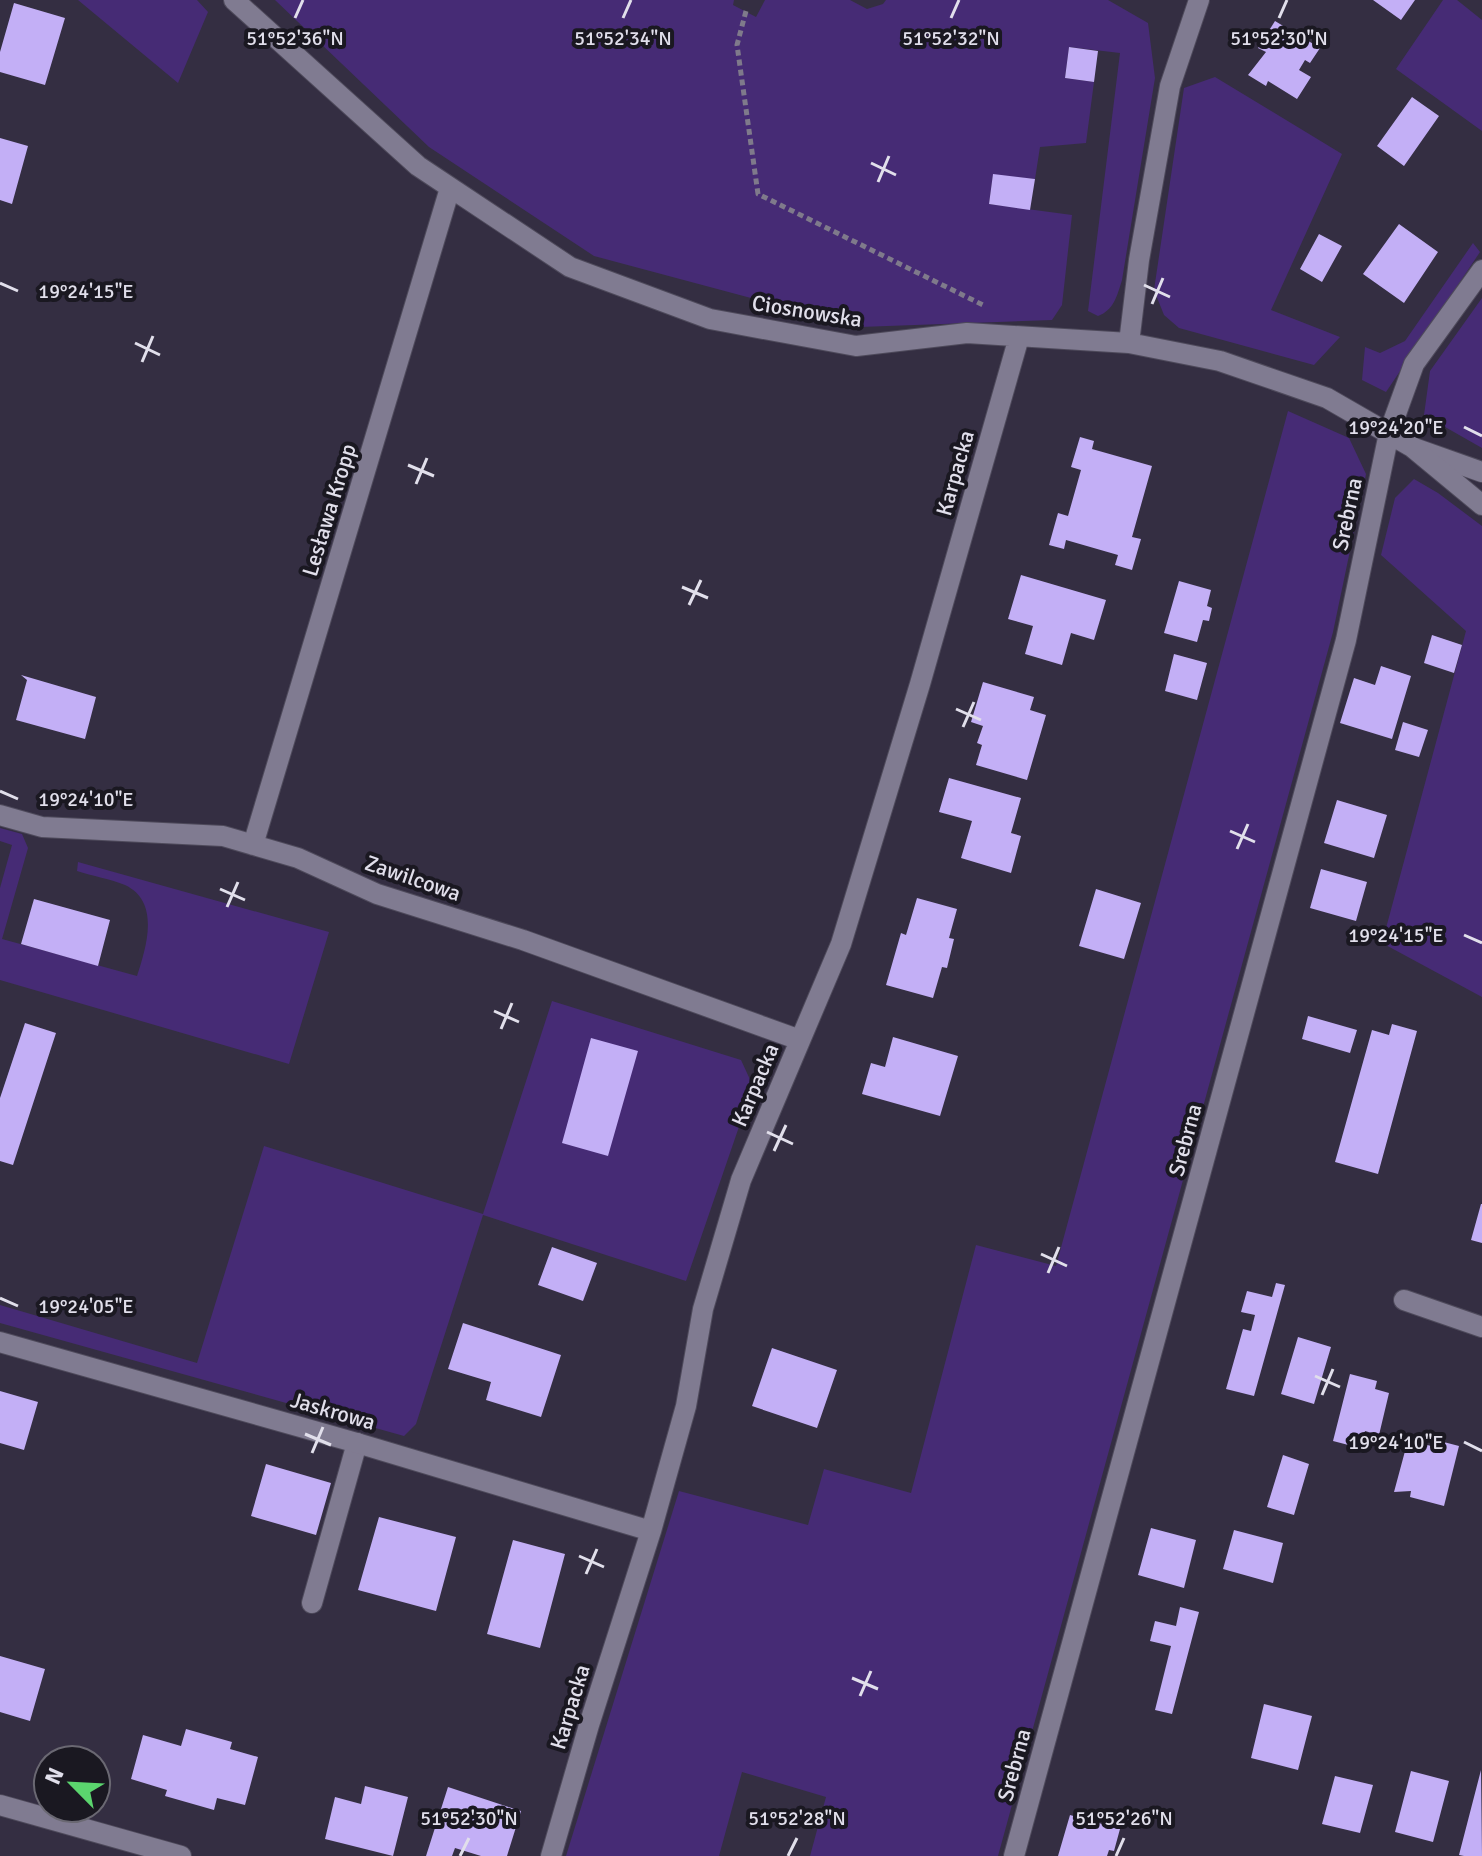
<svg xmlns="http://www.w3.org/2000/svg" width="1482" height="1856" font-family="Signika,sans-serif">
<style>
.green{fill:#462b75}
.building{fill:#c3aff6}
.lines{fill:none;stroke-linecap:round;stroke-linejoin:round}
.lane-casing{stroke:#4e4a5b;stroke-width:22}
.street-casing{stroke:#4e4a5b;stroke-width:22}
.path{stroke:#7f7a8b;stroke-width:5;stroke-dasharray:6 4;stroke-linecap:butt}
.lane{stroke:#807b91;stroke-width:20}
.street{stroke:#807b91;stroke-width:20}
.ticks{fill:none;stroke:#e1dfeb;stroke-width:3}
.labels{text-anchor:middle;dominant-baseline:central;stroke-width:8;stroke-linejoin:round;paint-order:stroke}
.street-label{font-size:22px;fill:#e1dfeb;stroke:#1a1821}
.ticks-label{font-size:20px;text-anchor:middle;fill:#e1dfeb;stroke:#1a1821;stroke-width:8;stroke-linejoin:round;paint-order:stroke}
</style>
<rect width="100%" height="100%" fill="#342e42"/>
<path class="green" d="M 78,0 L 197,0 L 208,12 L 178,83 Z
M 275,0 L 734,0 L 733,5 L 756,17 L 765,0 L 850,0 L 867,9 L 883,4 L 886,0 L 1108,0 L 1148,23 L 1155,78 L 1122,280 C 1117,296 1114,310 1098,316 L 1088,311 L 1120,53 L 1069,47 L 1065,78 L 1094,82 L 1086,143 L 1040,147 L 1035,179 L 993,175 L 989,204 L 1072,215 L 1062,305 L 1052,320 L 860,327 L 594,256 L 429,147 Z
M 1443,0 L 1457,0 L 1482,20 L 1482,131 L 1396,69 Z
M 1215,77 L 1342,154 L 1271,310 L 1340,337 L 1314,365 L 1179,328 L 1164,315 L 1154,290 L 1184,88 Z
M 1473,243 L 1480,252 L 1386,392 L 1362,380 L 1365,347 L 1380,353 L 1405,341 Z
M 1482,298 L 1482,448 L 1424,415 L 1430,371 Z
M 1288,411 L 1349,438 L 1366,474 L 1333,632 L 998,1856 L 810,1856 L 826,1797 L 742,1772 L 719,1856 L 566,1856 L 679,1491 L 808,1525 L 824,1469 L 911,1493 L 976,1245 L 1056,1266 Z
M 1414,479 L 1438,493 L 1482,526 L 1482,997 L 1382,943 L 1466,631 L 1381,555 L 1395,498 Z
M 0,828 L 22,834 L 28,848 L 2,939 L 137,976 C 146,948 161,902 125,885 C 111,879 92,876 77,871 L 78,862 L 329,932 L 289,1064 L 0,980 L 0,888 L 12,845 L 0,841 Z
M 552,1001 L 741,1060 L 753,1086 L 686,1281 L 483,1215 L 416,1424 L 404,1436 L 0,1323 L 0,1305 L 197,1363 L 264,1146 L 483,1214 Z"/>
<path class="building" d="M 1373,0 L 1415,0 L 1401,20 Z
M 14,3 L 65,18 L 45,85 L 0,72 L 0,52 Z
M 1275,21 L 1320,48 L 1310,63 L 1305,60 L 1299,70 L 1311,77 L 1297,99 L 1268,81 L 1266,86 L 1248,75 L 1266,52 L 1258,48 Z
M 1069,47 L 1098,51 L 1094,82 L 1065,78 Z
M 1412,97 L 1439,116 L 1404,166 L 1377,146 Z
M 0,138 L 28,146 L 12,204 L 0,200 Z
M 993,174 L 1035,179 L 1030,210 L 989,204 Z
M 1399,224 L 1438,252 L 1404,303 L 1363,274 Z
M 1319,234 L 1342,246 L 1322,282 L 1300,269 Z
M 1080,437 L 1094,441 L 1092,449 L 1152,466 L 1132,537 L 1141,539 L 1132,570 L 1115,565 L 1118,555 L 1066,540 L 1064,549 L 1049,545 L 1058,513 L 1068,516 L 1081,470 L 1071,467 Z
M 1021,575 L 1106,600 L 1094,640 L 1071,633 L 1062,665 L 1025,654 L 1033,626 L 1008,619 Z
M 1179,581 L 1211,590 L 1207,606 L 1212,608 L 1209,621 L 1203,620 L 1197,642 L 1164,633 Z
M 1432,635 L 1462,645 L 1454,673 L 1424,663 Z
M 1174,654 L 1207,663 L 1197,700 L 1165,691 Z
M 1381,666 L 1411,676 L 1392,739 L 1340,723 L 1354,678 L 1375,685 Z
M 21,675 L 96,697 L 85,739 L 16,720 L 27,680 Z
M 983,682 L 1034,697 L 1030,710 L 1046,715 L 1027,780 L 976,765 L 982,745 L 977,743 L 983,726 L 971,722 Z
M 1403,722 L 1428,730 L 1419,757 L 1395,750 Z
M 949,778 L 1021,798 L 1011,833 L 1021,836 L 1011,873 L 961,858 L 972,821 L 939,812 Z
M 1337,800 L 1387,815 L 1374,858 L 1324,843 Z
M 1321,869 L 1367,882 L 1356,921 L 1310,908 Z
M 1096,889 L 1141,903 L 1124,959 L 1079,946 Z
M 917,898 L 957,909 L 949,938 L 954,939 L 947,968 L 942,967 L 933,998 L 886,985 L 901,933 L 906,935 Z
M 34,899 L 110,920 L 98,966 L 21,944 Z
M 1308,1016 L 1357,1030 L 1350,1053 L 1302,1039 Z
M 25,1023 L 56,1033 L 13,1165 L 0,1161 L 0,1098 Z
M 1392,1024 L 1417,1031 L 1378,1174 L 1335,1162 L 1372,1030 L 1389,1035 Z
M 893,1037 L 958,1056 L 940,1116 L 862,1094 L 871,1063 L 885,1067 Z
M 591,1038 L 638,1051 L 608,1156 L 562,1143 Z
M 1481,1204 L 1482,1204 L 1482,1243 L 1471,1240 Z
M 552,1247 L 597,1263 L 583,1301 L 538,1285 Z
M 1276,1283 L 1285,1285 L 1254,1396 L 1226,1389 L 1243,1329 L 1251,1331 L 1255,1315 L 1241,1312 L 1247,1291 L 1272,1297 Z
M 463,1323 L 561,1355 L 541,1417 L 486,1400 L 491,1382 L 448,1369 Z
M 1298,1337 L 1331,1347 L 1314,1404 L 1281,1394 Z
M 772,1348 L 837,1370 L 817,1428 L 752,1406 Z
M 1350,1374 L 1377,1381 L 1375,1389 L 1389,1393 L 1379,1435 L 1365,1431 L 1360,1448 L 1333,1441 Z
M 0,1391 L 38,1402 L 24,1450 L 0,1443 Z
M 1408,1440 L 1435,1447 L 1436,1440 L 1459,1446 L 1444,1506 L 1410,1497 L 1411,1491 L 1394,1492 Z
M 1283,1455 L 1309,1464 L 1294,1515 L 1267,1507 Z
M 266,1464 L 331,1483 L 316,1535 L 251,1516 Z
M 379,1517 L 456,1537 L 436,1611 L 358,1590 Z
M 1151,1528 L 1196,1540 L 1184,1588 L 1138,1575 Z
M 1234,1530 L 1283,1543 L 1273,1583 L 1223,1569 Z
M 513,1540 L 565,1554 L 540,1648 L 487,1634 Z
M 1180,1607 L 1199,1612 L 1172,1714 L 1155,1710 L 1171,1646 L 1150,1641 L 1155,1621 L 1176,1626 Z
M 0,1656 L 45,1669 L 30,1721 L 0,1712 Z
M 1264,1704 L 1312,1716 L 1298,1770 L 1251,1758 Z
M 186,1729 L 232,1742 L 230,1749 L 258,1757 L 245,1805 L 217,1798 L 214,1810 L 165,1796 L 167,1790 L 131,1779 L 143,1735 L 181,1746 Z
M 1481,1770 L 1482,1856 L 1464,1856 L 1459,1855 Z
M 1411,1771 L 1449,1781 L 1433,1842 L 1395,1832 Z
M 1335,1776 L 1373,1785 L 1360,1833 L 1322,1824 Z
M 365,1786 L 408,1797 L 393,1856 L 325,1839 L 335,1797 L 361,1804 Z
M 448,1787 L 521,1811 L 507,1856 L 481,1856 L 455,1848 L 452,1856 L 426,1856 Z
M 1070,1815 L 1120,1829 L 1114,1851 L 1109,1850 L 1107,1856 L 1058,1856 Z"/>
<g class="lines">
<defs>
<path id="lane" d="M 1389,433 L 1414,364 L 1482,270
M 1414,448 L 1482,472
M 312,1603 L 357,1443"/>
<path id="street" d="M 234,0 L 418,166 L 570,267 L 710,319 L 856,346 L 967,333 L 1129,343 L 1220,361 L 1327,398 L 1412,447 L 1482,505
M 1129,343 L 1139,260 L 1170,86 L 1199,0
M 0,815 L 42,827 L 223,836 L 298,858 L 377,894 L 523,940 L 800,1040
M 253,845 L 450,188
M 1404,1300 L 1482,1327
M 0,1342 L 357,1443 L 651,1531
M 0,1805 L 181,1856
M 551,1856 L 589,1725 L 651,1531 L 686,1406 L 703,1309 L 741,1180 L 841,944 L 920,684 L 1019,337
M 1014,1856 L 1346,640 L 1389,433"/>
</defs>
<use href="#lane" class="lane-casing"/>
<use href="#street" class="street-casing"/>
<path class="path" d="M 746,11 L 737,45 L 758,194 L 985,306"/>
<use href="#lane" class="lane"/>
<use href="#street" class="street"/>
</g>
<path class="ticks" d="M 295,18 L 303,0M 623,18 L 631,0M 951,18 L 959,0M 1279,18 L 1287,0M 871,163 L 896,175M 878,182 L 889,156M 0,283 L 18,291M 1144,285 L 1170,297M 1152,304 L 1163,278M 135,343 L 160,355M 142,362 L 153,336M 1464,427 L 1482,436M 408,465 L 434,476M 416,484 L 427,458M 682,587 L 708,598M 689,605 L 701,580M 956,709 L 981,720M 963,727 L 974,702M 0,791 L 18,799M 1230,831 L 1255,842M 1237,849 L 1248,824M 220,889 L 245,900M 227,907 L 238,882M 1464,935 L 1482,943M 494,1011 L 519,1022M 501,1029 L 512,1003M 767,1132 L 793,1144M 774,1151 L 786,1125M 1041,1254 L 1067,1266M 1048,1273 L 1059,1247M 0,1298 L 18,1306M 1315,1376 L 1340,1387M 1322,1395 L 1333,1369M 305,1434 L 331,1445M 1464,1442 L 1482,1451M 312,1453 L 323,1427M 579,1556 L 604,1567M 586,1574 L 597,1549M 852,1678 L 878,1689M 860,1696 L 871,1671M 460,1856 L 469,1838M 788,1856 L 797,1838M 1116,1856 L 1124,1838"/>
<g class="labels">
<g class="street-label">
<text transform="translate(807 311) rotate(9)">Ciosnowska</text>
<text transform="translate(955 473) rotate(-74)">Karpacka</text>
<text transform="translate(329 510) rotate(-73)">Lesława Kropp</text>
<text transform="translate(1347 514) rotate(-78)">Srebrna</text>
<text transform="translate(413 878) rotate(19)">Zawilcowa</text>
<text transform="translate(755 1085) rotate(-67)">Karpacka</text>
<text transform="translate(1185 1140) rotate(-75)">Srebrna</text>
<text transform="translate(333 1411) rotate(16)">Jaskrowa</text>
<text transform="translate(570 1707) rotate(-73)">Karpacka</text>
<text transform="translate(1014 1765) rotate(-75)">Srebrna</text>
</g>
</g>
<g class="ticks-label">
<text x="295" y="45">51°52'36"N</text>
<text x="623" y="45">51°52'34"N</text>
<text x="951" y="45">51°52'32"N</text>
<text x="1279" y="45">51°52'30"N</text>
<text x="86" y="298">19°24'15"E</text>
<text x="1396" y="434">19°24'20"E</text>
<text x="86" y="806">19°24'10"E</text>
<text x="1396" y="942">19°24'15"E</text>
<text x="86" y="1313">19°24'05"E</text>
<text x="1396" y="1449">19°24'10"E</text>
<text x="469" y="1825">51°52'30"N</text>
<text x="797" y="1825">51°52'28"N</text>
<text x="1124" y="1825">51°52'26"N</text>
</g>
<g transform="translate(72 1784) rotate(294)"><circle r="38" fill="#1a1821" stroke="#6a6872" stroke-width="2"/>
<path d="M0-6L14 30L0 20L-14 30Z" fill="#5bd56e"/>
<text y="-12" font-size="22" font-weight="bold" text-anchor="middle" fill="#e1dfeb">N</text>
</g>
</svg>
